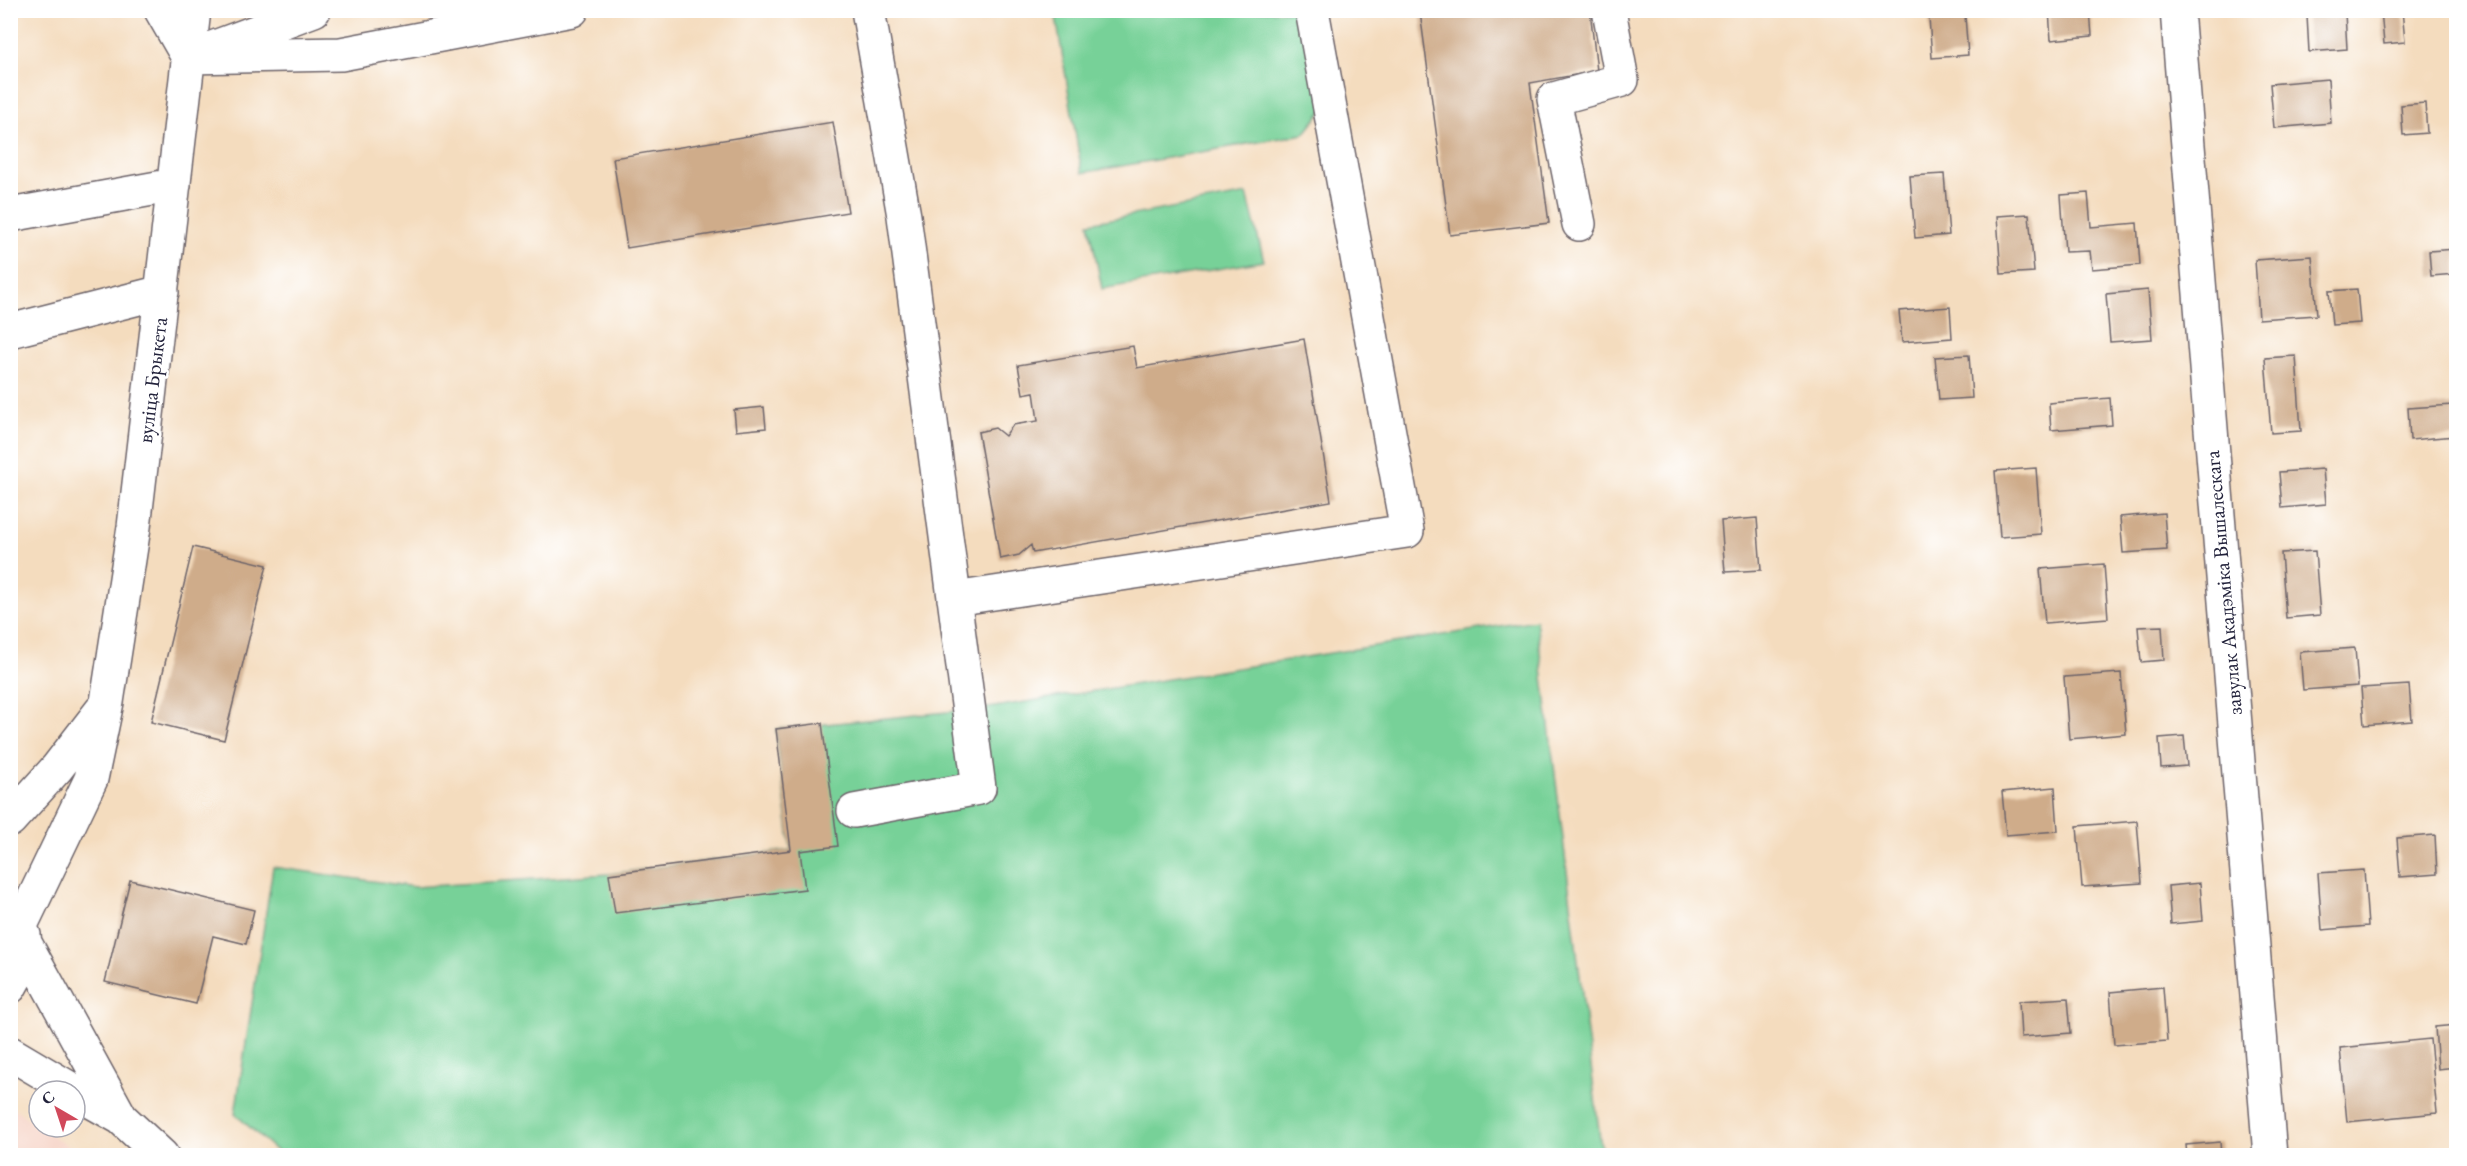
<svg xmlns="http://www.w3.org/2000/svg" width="2467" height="1166" font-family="'EB Garamond',serif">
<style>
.built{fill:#f6d2c4}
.green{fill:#77d198;stroke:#4c7a6a;stroke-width:1.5}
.building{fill:#cfac8a}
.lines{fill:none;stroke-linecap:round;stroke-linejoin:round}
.minor-casing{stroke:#6c6369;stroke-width:36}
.minor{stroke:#fff;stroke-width:33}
.labels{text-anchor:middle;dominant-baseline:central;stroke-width:5;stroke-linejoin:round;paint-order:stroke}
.street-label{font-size:21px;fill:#22223b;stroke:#fff}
</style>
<rect width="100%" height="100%" fill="#fff"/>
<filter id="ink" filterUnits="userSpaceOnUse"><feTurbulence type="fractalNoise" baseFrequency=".0167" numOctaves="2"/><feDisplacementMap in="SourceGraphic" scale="12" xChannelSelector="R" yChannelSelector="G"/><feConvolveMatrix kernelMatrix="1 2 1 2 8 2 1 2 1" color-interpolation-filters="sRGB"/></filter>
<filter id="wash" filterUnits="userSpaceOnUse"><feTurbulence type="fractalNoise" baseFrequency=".008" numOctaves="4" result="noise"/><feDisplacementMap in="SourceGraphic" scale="24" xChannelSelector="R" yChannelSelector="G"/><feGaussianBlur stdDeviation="1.35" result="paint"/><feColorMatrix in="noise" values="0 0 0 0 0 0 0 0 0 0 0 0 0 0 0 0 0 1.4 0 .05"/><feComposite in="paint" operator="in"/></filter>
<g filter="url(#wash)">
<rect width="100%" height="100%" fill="#f4dcbe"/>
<path class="built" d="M 10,1105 L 39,1127 L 82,1155 L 11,1155 Z"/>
<path class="green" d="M 1055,11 L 1319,11 L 1332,99 L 1304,134 L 1082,173 Z
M 1247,194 L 1264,261 L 1102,289 L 1089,223 Z
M 1536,620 L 1602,1155 L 282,1156 L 235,1114 L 273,867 L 415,887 L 609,874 L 791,850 L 776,729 L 988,708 Z"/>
<g id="blocks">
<path class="building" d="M 1429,10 L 1590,10 L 1597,71 L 1530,83 L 1549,223 L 1450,235 L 1420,12 Z
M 2049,10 L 2090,10 L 2092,36 L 2051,40 Z
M 2381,10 L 2402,10 L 2405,42 L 2384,44 Z
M 2345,13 L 2347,49 L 2309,52 L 2307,16 Z
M 1965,16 L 1968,55 L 1932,58 L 1929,18 Z
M 2328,79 L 2331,123 L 2274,128 L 2270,84 Z
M 2425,103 L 2427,133 L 2403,135 L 2401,105 Z
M 833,122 L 848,212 L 627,248 L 613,158 Z
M 1944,174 L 1949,235 L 1915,238 L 1910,176 Z
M 2088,193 L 2091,227 L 2137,223 L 2140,265 L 2092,269 L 2090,251 L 2065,252 L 2061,195 Z
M 2029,214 L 2034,272 L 2001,274 L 1997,216 Z
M 2456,249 L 2456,274 L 2431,276 L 2429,251 Z
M 2312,256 L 2317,315 L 2259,319 L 2255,260 Z
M 2357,289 L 2360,323 L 2332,325 L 2329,291 Z
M 2148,290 L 2152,339 L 2110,342 L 2106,294 Z
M 1950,307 L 1952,338 L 1902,342 L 1899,311 Z
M 1304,339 L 1331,501 L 1033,553 L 1031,545 L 1019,555 L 1000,559 L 978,432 L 995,428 L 1005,436 L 1013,425 L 1038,421 L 1034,392 L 1023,394 L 1018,365 L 1133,346 L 1137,368 Z
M 1969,355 L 1972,398 L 1939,400 L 1935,357 Z
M 2296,356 L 2301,431 L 2271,433 L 2265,358 Z
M 2110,398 L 2112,425 L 2051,430 L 2049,403 Z
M 2453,405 L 2455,436 L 2410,440 L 2408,408 Z
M 764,407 L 766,428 L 736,431 L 734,410 Z
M 2036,468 L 2041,534 L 2000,537 L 1995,471 Z
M 2323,469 L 2326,504 L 2282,508 L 2279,472 Z
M 2164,513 L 2167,550 L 2123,553 L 2120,517 Z
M 1757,518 L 1761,570 L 1725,572 L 1721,521 Z
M 193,547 L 267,565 L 224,740 L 151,722 Z
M 2315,551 L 2320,615 L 2286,618 L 2281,553 Z
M 2104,564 L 2108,618 L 2045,623 L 2040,569 Z
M 2162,626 L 2164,660 L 2141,662 L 2138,627 Z
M 2355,648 L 2358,686 L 2303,690 L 2300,652 Z
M 2121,673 L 2126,734 L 2069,739 L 2064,677 Z
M 2409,685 L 2412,721 L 2364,725 L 2361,688 Z
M 822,723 L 838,846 L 800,851 L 805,889 L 615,913 L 609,874 L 791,850 L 776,729 Z
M 2184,736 L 2187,766 L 2161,768 L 2159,738 Z
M 2055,787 L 2058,831 L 2006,835 L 2002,792 Z
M 2137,821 L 2142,883 L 2082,887 L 2077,826 Z
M 2435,835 L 2437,874 L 2400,877 L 2397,838 Z
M 2364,870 L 2368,926 L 2322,930 L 2318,873 Z
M 130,880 L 254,910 L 246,944 L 213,936 L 196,1004 L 105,982 Z
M 2200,883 L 2203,921 L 2171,924 L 2168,886 Z
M 2163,987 L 2167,1041 L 2114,1045 L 2110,992 Z
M 2068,998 L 2071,1033 L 2021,1037 L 2019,1001 Z
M 2456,1025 L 2456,1067 L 2438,1069 L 2435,1027 Z
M 2430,1039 L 2437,1113 L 2347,1122 L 2340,1048 Z
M 2220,1142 L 2221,1156 L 2187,1156 L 2186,1145 Z"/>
</g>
</g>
<g filter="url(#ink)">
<use href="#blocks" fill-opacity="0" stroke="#6c6369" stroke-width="1.5"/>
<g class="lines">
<defs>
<path id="minor" d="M 161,10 L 188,57
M 2177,10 L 2270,1156
M 215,47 L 314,10
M 188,57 L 341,54 L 572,10
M 10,215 L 174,185
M 1579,224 L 1554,99 L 1622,80 L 1609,10
M 10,331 L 162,292
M 954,599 L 1407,531 L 1312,10
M 854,811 L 979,788 L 904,216 L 868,10
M 10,820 L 57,768 L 101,711
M 22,923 L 91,779 L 107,702 L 134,527 L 194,10
M 26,945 L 121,1118
M 10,987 C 20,970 27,955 24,935
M 10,1053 L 74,1091
M 75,1092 L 121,1118 L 162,1156"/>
</defs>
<use href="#minor" class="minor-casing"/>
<use href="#minor" class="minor"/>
</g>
</g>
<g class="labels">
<g class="street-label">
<text transform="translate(152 380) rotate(-83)">вуліца Брыкета</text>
<text transform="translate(2223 583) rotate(-95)">завулак Акадэміка Вышалескага</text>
</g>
</g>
<rect width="2467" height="1166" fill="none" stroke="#fff" stroke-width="36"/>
<g transform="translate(57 1109) rotate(321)"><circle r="28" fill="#ffffff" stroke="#a7a7b1" stroke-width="1.5"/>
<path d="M0-4.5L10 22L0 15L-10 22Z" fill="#d1495b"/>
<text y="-9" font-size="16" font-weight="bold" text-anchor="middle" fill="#22223b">С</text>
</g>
</svg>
